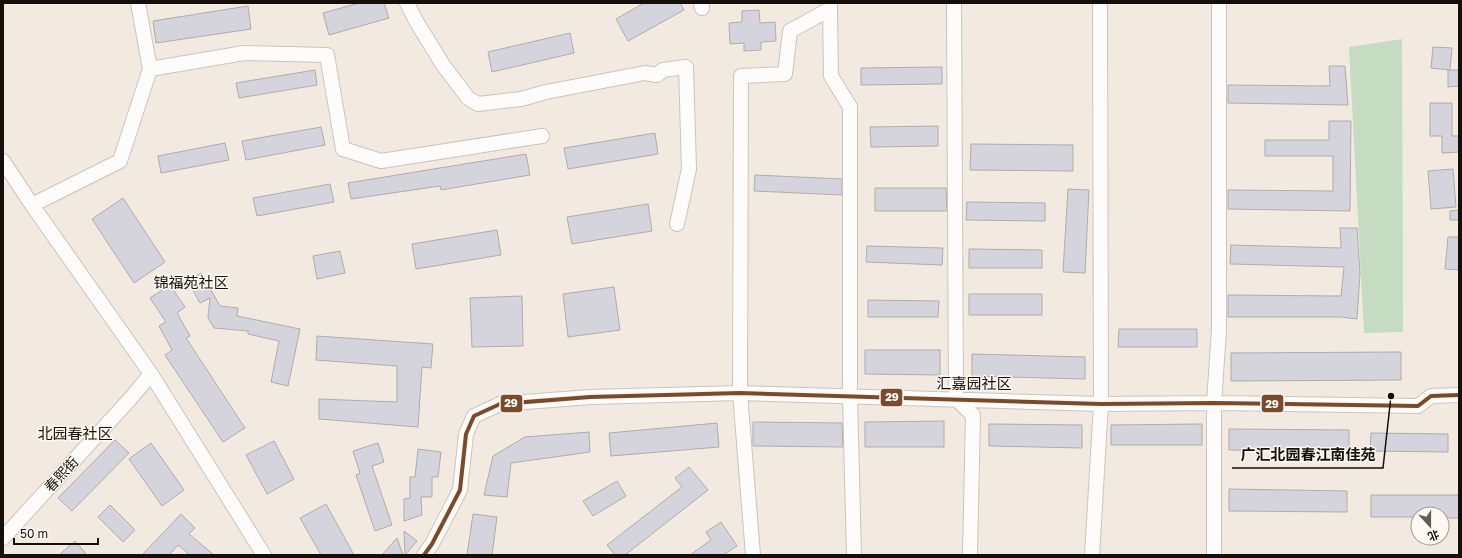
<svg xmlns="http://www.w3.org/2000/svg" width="1462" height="558" font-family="'Golos Text','Noto Sans SC',sans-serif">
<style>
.green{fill:#c5dbc2}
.building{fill:#d5d3dc;stroke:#b0acac}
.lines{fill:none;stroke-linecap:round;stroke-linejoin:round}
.minor-casing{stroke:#cbc4be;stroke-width:16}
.minor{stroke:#fdfcfa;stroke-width:14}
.bus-1-casing{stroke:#fef8f2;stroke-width:7}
.bus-1{stroke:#7a4b2a;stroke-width:4}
.labels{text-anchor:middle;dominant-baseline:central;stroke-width:3;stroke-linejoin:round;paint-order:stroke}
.street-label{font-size:14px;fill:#140f0a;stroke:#fef8f2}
.neighbourhood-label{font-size:15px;fill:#140f0a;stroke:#fef8f2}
.leader{fill:none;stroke:#140f0a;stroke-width:1.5}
.callout-dot{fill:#140f0a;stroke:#fef8f2;stroke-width:1.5}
.callout-label{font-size:15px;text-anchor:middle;font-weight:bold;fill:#140f0a;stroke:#fef8f2;stroke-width:3;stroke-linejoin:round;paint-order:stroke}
.line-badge{stroke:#fef8f2;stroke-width:1.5}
.badge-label{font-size:11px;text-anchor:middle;font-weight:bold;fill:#fff}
</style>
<rect width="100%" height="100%" fill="#f2e9e1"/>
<path class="green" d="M 1402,39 L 1403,332 L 1364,333 L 1349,47 Z"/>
<path class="building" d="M 359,3 L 384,3 L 389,18 L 329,35 L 323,13 Z
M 644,3 L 680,3 L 684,10 L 628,41 L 616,19 Z
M 248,6 L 251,29 L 156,43 L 153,21 Z
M 759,10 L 760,23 L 775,22 L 776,41 L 761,42 L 761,50 L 744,51 L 744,43 L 730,44 L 729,23 L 742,22 L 742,11 Z
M 570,33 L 574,53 L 492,72 L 488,52 Z
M 1433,47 L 1452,48 L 1450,70 L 1431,68 Z
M 1329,66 L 1345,66 L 1348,105 L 1228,103 L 1228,85 L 1330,86 Z
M 942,67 L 942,84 L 861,85 L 861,68 Z
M 315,70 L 317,85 L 239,98 L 236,83 Z
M 1448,70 L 1459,70 L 1459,86 L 1448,87 Z
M 1430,103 L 1452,103 L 1452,136 L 1459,136 L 1459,152 L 1442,153 L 1442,136 L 1430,136 Z
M 1329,121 L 1351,121 L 1350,211 L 1228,209 L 1228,190 L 1333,191 L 1333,156 L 1265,156 L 1265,140 L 1329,140 Z
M 938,126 L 938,146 L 871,147 L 870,127 Z
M 321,127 L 325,145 L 246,160 L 242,141 Z
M 655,133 L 658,154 L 568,169 L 564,148 Z
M 225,143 L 229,160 L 161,173 L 158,156 Z
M 971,144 L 1073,145 L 1073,171 L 970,170 Z
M 526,154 L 530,175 L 441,190 L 440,186 L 351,199 L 348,183 Z
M 1453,169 L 1456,207 L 1431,209 L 1428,171 Z
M 755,175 L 842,179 L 842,195 L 754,191 Z
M 330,184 L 334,202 L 257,216 L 253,198 Z
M 875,188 L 946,188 L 947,211 L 875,211 Z
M 1068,189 L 1089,190 L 1085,273 L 1063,272 Z
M 123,198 L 165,262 L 134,283 L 92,219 Z
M 967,202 L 1045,203 L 1045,221 L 966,220 Z
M 648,204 L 652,231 L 572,244 L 567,217 Z
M 1459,210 L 1459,220 L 1450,220 L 1450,211 Z
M 1340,228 L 1357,228 L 1360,273 L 1357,319 L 1341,317 L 1228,317 L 1228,295 L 1341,296 L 1344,267 L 1230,264 L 1231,245 L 1341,248 Z
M 497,230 L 501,255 L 416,269 L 412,244 Z
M 1448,237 L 1459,237 L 1459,270 L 1445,269 Z
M 867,246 L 943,248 L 942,265 L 866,262 Z
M 969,249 L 1042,250 L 1042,268 L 969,268 Z
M 340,251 L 345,273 L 317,279 L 313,256 Z
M 201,273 L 220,306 L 238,308 L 237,316 L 300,329 L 288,386 L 271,382 L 279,341 L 248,334 L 248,331 L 214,328 L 208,318 L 210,298 L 200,303 L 188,281 Z
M 170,285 L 185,307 L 177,313 L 190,336 L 186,338 L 245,428 L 223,442 L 165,355 L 172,350 L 159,326 L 166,322 L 150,298 Z
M 614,287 L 620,330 L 568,337 L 563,294 Z
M 969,294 L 1042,294 L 1042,315 L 969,315 Z
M 522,296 L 523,346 L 472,347 L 470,298 Z
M 868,300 L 939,301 L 938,317 L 868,317 Z
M 1119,329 L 1197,329 L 1197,347 L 1118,347 Z
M 317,336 L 433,344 L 431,368 L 422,367 L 418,427 L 319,419 L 319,399 L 397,402 L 397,366 L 316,360 Z
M 865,350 L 940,350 L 940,375 L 865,374 Z
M 1401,352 L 1401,380 L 1231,381 L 1231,353 Z
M 972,354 L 1085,357 L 1085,379 L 972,376 Z
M 944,421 L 944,447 L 865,447 L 865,422 Z
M 753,422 L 842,423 L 843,447 L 753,446 Z
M 717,423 L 719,447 L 611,456 L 609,433 Z
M 989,424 L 1082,425 L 1082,448 L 989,446 Z
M 1202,424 L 1202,445 L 1111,445 L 1111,425 Z
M 1229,429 L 1349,430 L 1349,451 L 1229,450 Z
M 589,432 L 590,452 L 511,463 L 507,497 L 484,495 L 493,456 L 525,437 Z
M 1371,433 L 1448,434 L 1448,452 L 1370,451 Z
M 115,440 L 129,453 L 72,511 L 58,498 Z
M 274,441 L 294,479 L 267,494 L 246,455 Z
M 151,443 L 184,490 L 162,506 L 129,459 Z
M 378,443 L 384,462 L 372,466 L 392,525 L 375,531 L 356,475 L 360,473 L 353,451 Z
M 418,449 L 441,452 L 438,477 L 432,477 L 432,497 L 421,497 L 422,515 L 404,521 L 404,499 L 410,498 L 410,477 L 415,477 Z
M 689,467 L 708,490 L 625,555 L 615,555 L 607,545 L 682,487 L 675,478 Z
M 617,481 L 626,496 L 593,516 L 583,501 Z
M 1229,489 L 1347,491 L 1347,512 L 1229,511 Z
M 1371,495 L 1459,495 L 1459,518 L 1442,518 L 1442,514 L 1418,514 L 1418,517 L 1371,517 Z
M 326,504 L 354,555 L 321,555 L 300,518 Z
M 110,505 L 135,530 L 123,542 L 98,517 Z
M 181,514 L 195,528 L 189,534 L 214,555 L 190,555 L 178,545 L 169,555 L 142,555 Z
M 473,514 L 497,517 L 492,555 L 467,555 Z
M 721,522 L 737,546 L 723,555 L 690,555 L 711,540 L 706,532 Z
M 404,531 L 417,541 L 405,555 Z
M 397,538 L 403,555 L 382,555 Z
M 75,541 L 87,555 L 59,555 Z"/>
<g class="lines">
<defs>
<path id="minor" d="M 407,3 L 416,21 L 443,65 L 468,98 L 478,104 L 521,99 L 546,92 L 645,73 L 657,75 L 663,70 L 686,67 L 689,169 L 677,224
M 701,3 L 702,8
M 954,3 L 956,399 L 973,415 L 970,555
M 830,9 L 831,76 L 850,107 L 850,397 L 854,555
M 150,69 L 244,53 L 327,55 L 343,149 L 381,161 L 542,136
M 3,161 L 32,205 L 151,374 L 264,555
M 32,205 L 120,161 L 150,69 L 138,3
M 3,538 L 130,399 L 151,374
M 424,555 L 432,544 L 460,490 L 466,434 L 474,416 L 500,404 L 590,397 L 740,393 L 1101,404 L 1214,403 L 1418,406 L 1431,396 L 1459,395
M 753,555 L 740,393 L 741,76 L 785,74 L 790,31 L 830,9 L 830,3
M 1092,555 L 1101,404 L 1100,3
M 1214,555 L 1214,403 L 1219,330 L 1219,3"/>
</defs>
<use href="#minor" class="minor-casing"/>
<use href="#minor" class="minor"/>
<defs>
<path id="bus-1" d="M 424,555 L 432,544 L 460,490 L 466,434 L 474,416 L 500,404 L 590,397 L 740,393 L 1101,404 L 1214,403 L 1418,406 L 1431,396 L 1459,395"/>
</defs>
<use href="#bus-1" class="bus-1-casing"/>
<use href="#bus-1" class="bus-1"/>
</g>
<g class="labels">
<g class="street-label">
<text transform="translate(61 474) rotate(-47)">春熙街</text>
</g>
<g class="neighbourhood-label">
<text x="191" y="282">锦福苑社区</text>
<text x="974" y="383">汇嘉园社区</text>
<text x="75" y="433">北园春社区</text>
</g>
</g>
<path class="leader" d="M1391 396L1383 468H1232"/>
<circle class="callout-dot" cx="1391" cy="396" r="4"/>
<g class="callout-label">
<text x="1308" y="460">广汇北园春江南佳苑</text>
</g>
<g class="line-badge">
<rect x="880" y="388" width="23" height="19" rx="4" fill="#7a4b2a"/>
<rect x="500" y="394" width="23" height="19" rx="4" fill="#7a4b2a"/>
<rect x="1261" y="394" width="23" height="19" rx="4" fill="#7a4b2a"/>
</g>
<g class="badge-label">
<text x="892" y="401">29</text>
<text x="511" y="407">29</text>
<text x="1272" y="408">29</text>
</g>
<rect width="1462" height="558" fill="none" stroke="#140f0a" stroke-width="8"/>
<g transform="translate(1430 526) rotate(159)"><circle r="19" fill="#fef8f2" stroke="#a09b95"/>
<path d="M0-3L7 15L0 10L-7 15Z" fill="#625b55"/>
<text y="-6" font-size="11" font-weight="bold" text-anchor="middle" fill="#140f0a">北</text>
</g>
<path d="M14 538v6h84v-6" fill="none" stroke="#140f0a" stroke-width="2"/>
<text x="20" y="538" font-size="12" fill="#140f0a" stroke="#fef8f2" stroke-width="3" paint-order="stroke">50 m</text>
</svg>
